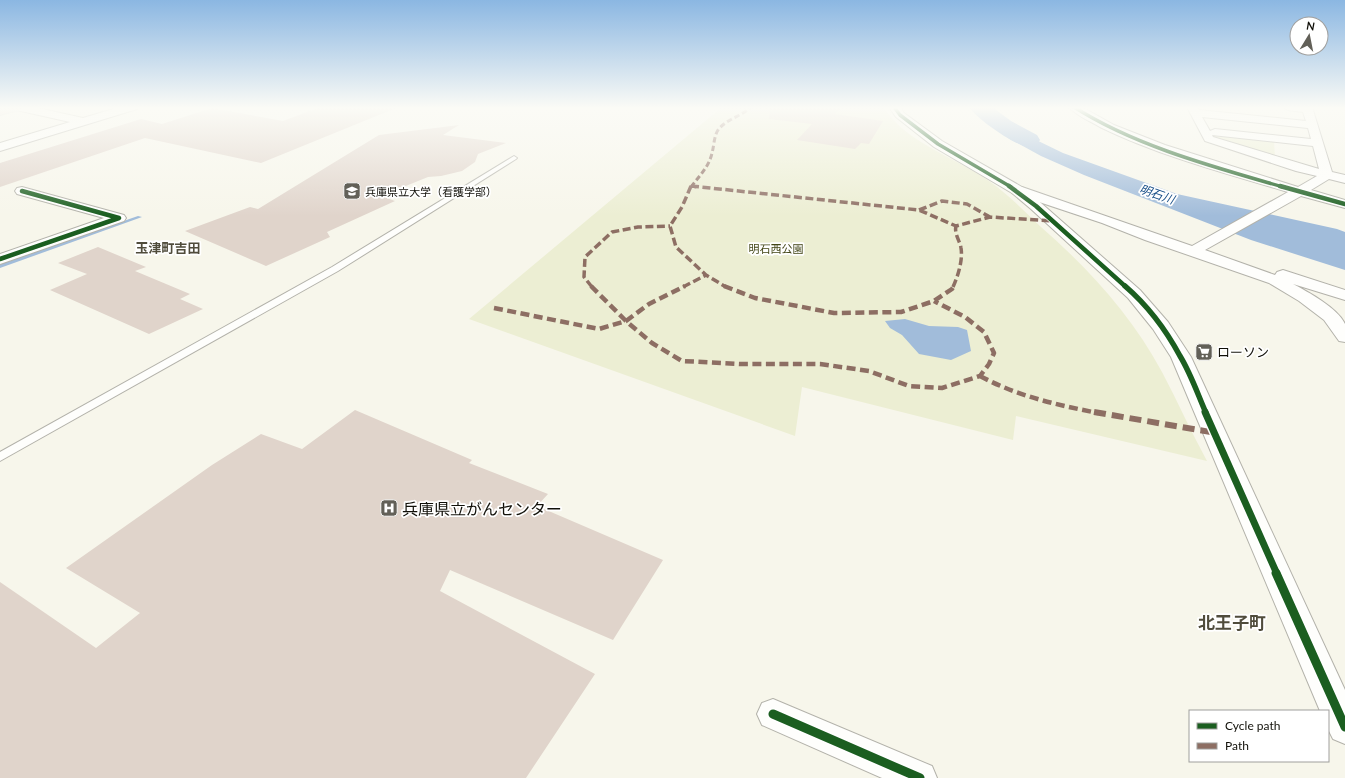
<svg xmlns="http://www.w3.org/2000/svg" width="1345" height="778" font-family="Lato,'Noto Sans JP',sans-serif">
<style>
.green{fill:#eceed3}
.water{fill:#a1bcda}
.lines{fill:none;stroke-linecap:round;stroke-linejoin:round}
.stream{fill:#a1bcda;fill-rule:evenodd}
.river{fill:#a1bcda;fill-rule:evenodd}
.building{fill:#e0d4cb}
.lane-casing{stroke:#b3b2aa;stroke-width:2}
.street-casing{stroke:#b3b2aa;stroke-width:2}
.secondary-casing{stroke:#b3b2aa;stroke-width:2}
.highway-casing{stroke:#d1d1cb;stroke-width:2}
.lane{fill:#fefefc;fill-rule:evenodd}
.street{fill:#fefefc;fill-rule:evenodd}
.secondary{fill:#fefefc;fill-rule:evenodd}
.highway{fill:#eaddd8;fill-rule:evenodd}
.quiet-far3{stroke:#8d6e63;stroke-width:3;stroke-dasharray:5.5 3;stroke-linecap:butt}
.quiet-far2{stroke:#8d6e63;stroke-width:3.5;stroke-dasharray:8 3.5;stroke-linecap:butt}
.quiet-far1{stroke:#8d6e63;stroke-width:4.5;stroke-dasharray:9 4.5;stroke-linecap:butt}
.quiet{stroke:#8d6e63;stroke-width:6;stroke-dasharray:12 6;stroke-linecap:butt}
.cycleway-far4-casing{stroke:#fff;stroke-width:5}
.cycleway-far3-casing{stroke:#fff;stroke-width:6}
.cycleway-far2-casing{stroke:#fff;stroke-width:8}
.cycleway-far1-casing{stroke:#fff;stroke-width:10}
.cycleway-casing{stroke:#fff;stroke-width:12}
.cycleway-far4{stroke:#1b5e20;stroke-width:3.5}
.cycleway-far3{stroke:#1b5e20;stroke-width:4.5}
.cycleway-far2{stroke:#1b5e20;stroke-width:5.5}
.cycleway-far1{stroke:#1b5e20;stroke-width:7}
.cycleway{stroke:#1b5e20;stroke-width:9}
.labels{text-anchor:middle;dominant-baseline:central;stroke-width:3.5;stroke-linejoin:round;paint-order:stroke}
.far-poi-label{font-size:11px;fill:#111009;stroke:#fff;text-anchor:start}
.far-park-label{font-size:11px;fill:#434617;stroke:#fff}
.far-water-label{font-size:12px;font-style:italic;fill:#164d87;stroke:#fff}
.far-quarter-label{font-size:13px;font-weight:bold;fill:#504c3c;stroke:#fff}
.poi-label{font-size:13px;fill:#111009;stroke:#fff;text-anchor:start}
.near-poi-label{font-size:16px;fill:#111009;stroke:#fff;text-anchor:start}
.near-neighbourhood-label{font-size:17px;font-weight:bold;fill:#504c3c;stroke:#fff}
</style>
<rect width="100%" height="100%" fill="#f7f6eb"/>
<path class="green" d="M 722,107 L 884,107 C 902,141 959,159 989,181 C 1008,194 1025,212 1041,227 C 1089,269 1132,316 1162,372 C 1178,402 1191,432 1207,461 L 1016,416 L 1013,440 L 802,387 L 795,436 L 469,319 Z
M 1213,134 L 1274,140 L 1275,159 L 1211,137 Z"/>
<path class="water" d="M 976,107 L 1001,118 L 1028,136 L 1063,153 L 1177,194 L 1337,229 L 1345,232 L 1345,270 L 1251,240 L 1084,175 L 1041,156 L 1008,138 Z
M 905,319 L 929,326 L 958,327 L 967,330 L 971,351 L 951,360 L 919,354 L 902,335 L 890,328 L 885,321 Z"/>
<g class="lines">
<path class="stream" d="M 138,216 L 142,217 L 0,268 L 0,264 Z"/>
<path class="river" d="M 969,107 L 992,107 L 1011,121 L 1037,135 L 1040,140 L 1037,145 C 1034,146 1031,147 1028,147 C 1014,145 977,119 969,107 Z"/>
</g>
<path class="building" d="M 320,107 L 396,108 L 261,163 L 145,138 L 0,187 L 0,163 L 141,119 L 162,124 L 212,108 L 283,121 Z
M 770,107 L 842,107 L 835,114 L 883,121 L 869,144 L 861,143 L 855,149 L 797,140 L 812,124 L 769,119 Z
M 459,125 L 443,135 L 506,143 L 478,154 L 475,162 L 462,171 L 441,176 L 428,177 L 381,196 L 395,201 L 327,232 L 330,237 L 266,266 L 185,231 L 250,207 L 258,209 L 379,135 Z
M 98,247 L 146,267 L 135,271 L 190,294 L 180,299 L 203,309 L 149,334 L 50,290 L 87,274 L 58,263 Z
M 355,410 L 472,460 L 469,463 L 548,494 L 537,506 L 663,560 L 613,640 L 450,570 L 440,591 L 595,674 L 526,778 L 0,778 L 0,582 L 96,648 L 140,613 L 66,568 L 212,465 L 261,434 L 302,449 Z"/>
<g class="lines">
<defs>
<path id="lane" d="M 514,156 L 517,158 L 516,159 L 338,271 L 0,461 L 0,452 L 332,267 Z"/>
<path id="street" d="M 1069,107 L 1082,107 L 1114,125 L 1165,145 L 1298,187 L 1317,176 L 1296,171 L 1205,141 L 1187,107 L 1197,107 L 1199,110 L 1306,121 L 1303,112 L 1288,110 L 1283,107 L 1312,107 L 1332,172 L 1345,175 L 1345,183 L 1329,179 L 1311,190 L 1345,200 L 1345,208 L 1301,196 L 1205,250 L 1275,275 L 1277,272 L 1283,270 L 1345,290 L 1345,300 L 1293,284 C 1308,292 1338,308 1345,324 C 1345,329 1345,337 1345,342 L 1339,341 L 1324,320 L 1299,301 L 1269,283 L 1145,240 L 1102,223 L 1012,193 L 1010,190 L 1012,187 L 1022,187 L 1192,246 L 1288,192 C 1227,174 1157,155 1100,127 C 1090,121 1077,116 1069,107 ZM 1202,117 L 1308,128 L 1311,139 L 1215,129 L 1210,131 ZM 1212,135 L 1313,146 L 1319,169 L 1213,137 Z
M 22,187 L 124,215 L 126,218 L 124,221 L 0,264 L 0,254 L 104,218 L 17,194 L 15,191 L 17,188 Z
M 773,699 L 932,766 L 937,778 L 882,778 L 762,725 L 757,714 L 762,703 Z"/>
<path id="secondary" d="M 11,107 L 33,107 L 83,118 L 120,107 L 138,107 L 137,109 L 0,151 L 0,143 L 70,122 L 12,109 Z
M 889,107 L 900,107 L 904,113 L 942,141 L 1022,187 L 1041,203 L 1140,290 L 1168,322 L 1191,357 L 1345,690 L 1345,744 L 1333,739 L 1328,729 L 1328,711 L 1320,711 L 1171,357 L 1153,329 L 1128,298 L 1031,209 L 1012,193 L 934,147 L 896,117 Z"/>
<path id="highway" d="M 4,107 L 23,107 L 22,109 L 0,115 L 0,108 Z"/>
</defs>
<use href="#lane" class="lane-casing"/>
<use href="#street" class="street-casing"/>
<use href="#secondary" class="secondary-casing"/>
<use href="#highway" class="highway-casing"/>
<use href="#lane" class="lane"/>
<use href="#street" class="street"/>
<use href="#secondary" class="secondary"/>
<use href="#highway" class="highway"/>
<path class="quiet-far3" d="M 691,186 L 697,187
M 691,187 C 699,176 709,167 712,153 C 714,146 714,136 718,130 C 726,119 742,116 751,107"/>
<path class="quiet-far2" d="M 691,186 L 682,207 L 670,226 L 676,247 L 706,275 L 726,287
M 691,186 L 919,210 L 956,226 L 990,217 L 1052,221
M 919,210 L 942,201 L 967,204 L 990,217
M 592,287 L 584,277 L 585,257 L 612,232 L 638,227 L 670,226
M 683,287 L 706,275
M 953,287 C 958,276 963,260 961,248 C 960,241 954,234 956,226"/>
<path class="quiet-far1" d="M 591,286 L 626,321 L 652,343 L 682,361 L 740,364 L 820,364 L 869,371 L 909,386 L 942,388 L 980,376 L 989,364 L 994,353 L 984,332 L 965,317 L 934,301
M 724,286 L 755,298 L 834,313 L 901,312 L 934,301 L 952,289 L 954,286
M 494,308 L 599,329 L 626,321 L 649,304 L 685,286
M 980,376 C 1017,396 1057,405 1098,413"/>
<path class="quiet" d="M 1094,412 L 1216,433"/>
<defs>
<path id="cycleway-far4" d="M 894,107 L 900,115 L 938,144 L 1011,187
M 1074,107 C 1135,146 1214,167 1283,187"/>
<path id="cycleway-far3" d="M 1009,186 L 1036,206 L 1126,287
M 1280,186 L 1345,204
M 0,259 L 119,218 L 22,191"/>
<path id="cycleway-far2" d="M 1125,286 C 1147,305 1166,330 1180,356 C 1191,374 1198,395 1206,413"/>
<path id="cycleway-far1" d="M 1205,412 L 1277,574"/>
<path id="cycleway" d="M 1276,573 L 1345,727
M 773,714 L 920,778"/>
</defs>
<use href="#cycleway-far4" class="cycleway-far4-casing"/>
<use href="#cycleway-far3" class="cycleway-far3-casing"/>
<use href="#cycleway-far2" class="cycleway-far2-casing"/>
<use href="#cycleway-far1" class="cycleway-far1-casing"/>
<use href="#cycleway" class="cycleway-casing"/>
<use href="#cycleway-far4" class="cycleway-far4"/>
<use href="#cycleway-far3" class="cycleway-far3"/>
<use href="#cycleway-far2" class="cycleway-far2"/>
<use href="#cycleway-far1" class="cycleway-far1"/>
<use href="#cycleway" class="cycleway"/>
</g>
<linearGradient id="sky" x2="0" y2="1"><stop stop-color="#8bb7e2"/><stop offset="0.5" stop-color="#fbfbf6"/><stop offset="1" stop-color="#fbfbf6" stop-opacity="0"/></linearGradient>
<rect width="1345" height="216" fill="url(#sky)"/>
<defs>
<symbol id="university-square" viewBox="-11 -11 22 22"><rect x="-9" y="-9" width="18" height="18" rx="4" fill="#626058" stroke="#fff"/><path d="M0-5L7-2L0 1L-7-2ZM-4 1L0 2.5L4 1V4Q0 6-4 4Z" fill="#fff"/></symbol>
<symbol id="supermarket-square" viewBox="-11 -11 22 22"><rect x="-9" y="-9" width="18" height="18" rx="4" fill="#626058" stroke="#fff"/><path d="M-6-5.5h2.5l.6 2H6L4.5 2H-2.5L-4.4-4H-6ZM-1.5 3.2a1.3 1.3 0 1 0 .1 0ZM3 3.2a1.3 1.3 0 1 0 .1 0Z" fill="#fff"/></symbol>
<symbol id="hospital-square" viewBox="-11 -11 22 22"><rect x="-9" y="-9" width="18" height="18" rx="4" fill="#626058" stroke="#fff"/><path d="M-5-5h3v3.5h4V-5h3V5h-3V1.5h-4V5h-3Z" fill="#fff"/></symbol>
</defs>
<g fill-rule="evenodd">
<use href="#university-square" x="342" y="181" width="20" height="20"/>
<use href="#supermarket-square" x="1194" y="342" width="20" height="20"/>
<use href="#hospital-square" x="379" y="498" width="20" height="20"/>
</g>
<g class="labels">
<g class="far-poi-label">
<text x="365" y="191">兵庫県立大学（看護学部）</text>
</g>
<g class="far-park-label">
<text x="776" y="248">明石西公園</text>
</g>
<g class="far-water-label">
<text transform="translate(1157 194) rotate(19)">明石川</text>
</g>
<g class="far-quarter-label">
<text x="168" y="248">玉津町吉田</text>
</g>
<g class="poi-label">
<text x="1217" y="352">ローソン</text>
</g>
<g class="near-poi-label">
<text x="402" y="508">兵庫県立がんセンター</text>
</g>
<g class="near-neighbourhood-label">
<text x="1232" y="622">北王子町</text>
</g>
</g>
<rect x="1189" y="710" width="140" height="52" fill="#ffffff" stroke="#a09f9d"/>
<rect x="1197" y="723" width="20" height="6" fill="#1b5e20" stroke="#a09f9d"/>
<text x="1225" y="730" font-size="12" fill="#111009">Cycle path</text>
<rect x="1197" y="743" width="20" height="6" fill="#8d6e63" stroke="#a09f9d"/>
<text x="1225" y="750" font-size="12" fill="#111009">Path</text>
<g transform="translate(1309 36) rotate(10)"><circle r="19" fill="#ffffff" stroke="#a09f9d"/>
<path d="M0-3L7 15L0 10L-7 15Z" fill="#626058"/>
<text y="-6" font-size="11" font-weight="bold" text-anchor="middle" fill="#111009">N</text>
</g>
</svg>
